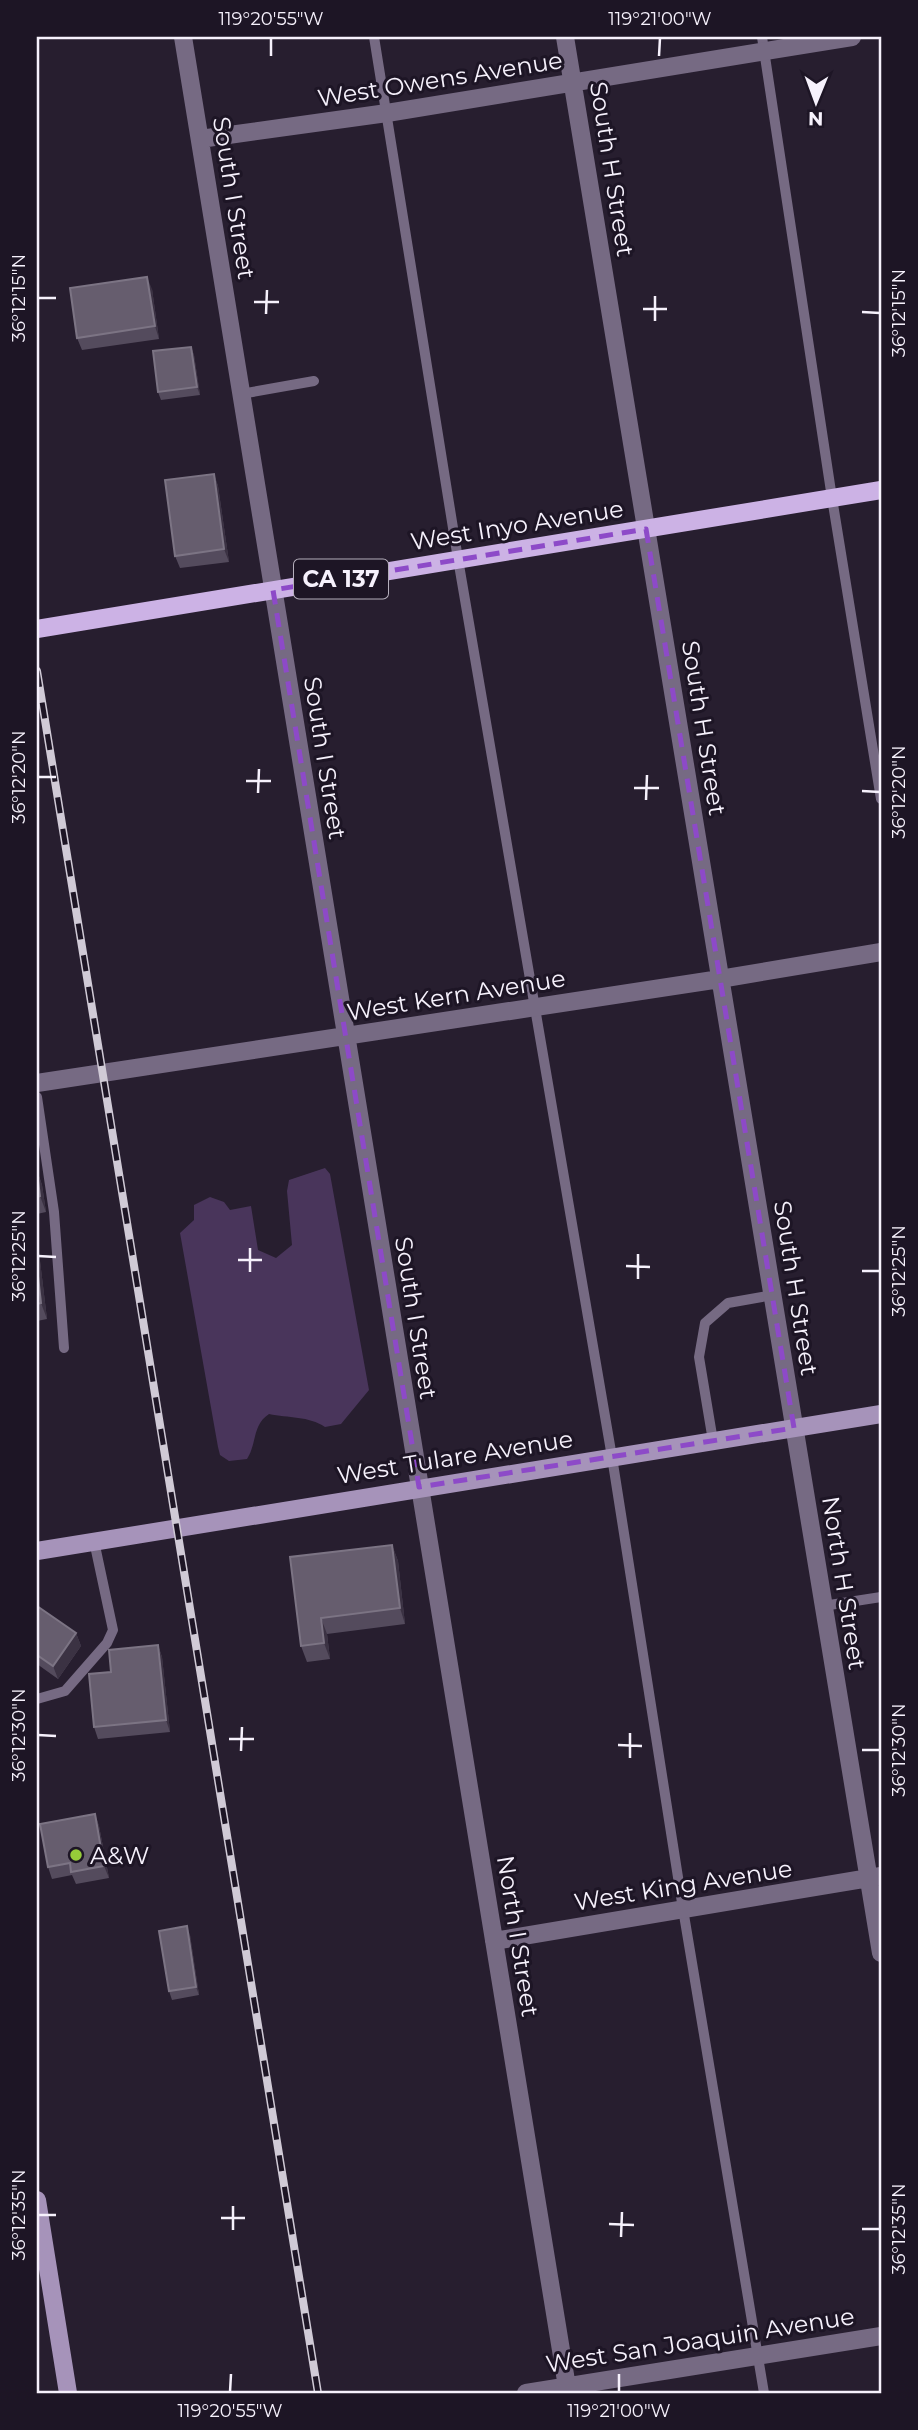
<svg xmlns="http://www.w3.org/2000/svg" width="918" height="2430" font-family="Montserrat,sans-serif">
<style>
.green{fill:#49355b}
.lines{fill:none;stroke-linecap:round;stroke-linejoin:round}
.lane{stroke:#766a83;stroke-width:10}
.street{stroke:#766a83;stroke-width:18}
.secondary{stroke:#a693ba;stroke-width:18}
.primary{stroke:#ccb2e5;stroke-width:18}
.rail-casing{stroke:#d0cad6;stroke-width:8}
.rail{stroke:#1d1525;stroke-width:5;stroke-dasharray:16;stroke-linecap:butt}
.wall{fill:#544b5d}
.shaded-wall{fill:#3b3243}
.building{fill:#665d6e;stroke:#7c7484;stroke-width:2}
.marked{fill:none;stroke:#8d4ac8;stroke-width:5;stroke-dasharray:14 9;stroke-linejoin:round}
.ticks{fill:none;stroke:#f6f1fc;stroke-width:2.5}
.poi-dot{fill:#96cc39;stroke:#1d1525;stroke-width:2.5}
.labels{text-anchor:middle;dominant-baseline:central;stroke-width:6;stroke-linejoin:round;paint-order:stroke}
.shield{fill:#1d1525;stroke:#b5afbc;stroke-width:2}
.shield-label{font-size:23px;font-weight:bold;fill:#f6f1fc}
.street-label{font-size:24px;fill:#f6f1fc;stroke:#1d1525}
.poi-label{font-size:24px;fill:#f6f1fc;stroke:#1d1525;text-anchor:start}
.neatline{fill:none;stroke:#f6f1fc;stroke-width:2.5}
.ticks-label{font-size:18px;text-anchor:middle;fill:#f6f1fc}
</style>
<rect width="100%" height="100%" fill="#271e2f"/>
<path class="green" d="M 325,1168 L 330,1174 L 369,1390 L 341,1424 L 325,1427 C 309,1416 288,1418 269,1414 C 252,1425 257,1444 247,1459 L 229,1461 L 220,1455 L 218,1447 L 180,1233 L 194,1220 L 194,1205 L 210,1197 L 224,1202 L 230,1210 L 251,1206 L 258,1250 L 276,1258 L 292,1245 L 287,1191 L 289,1180 Z"/>
<g class="lines">
<path class="lane" d="M 374,37 L 458,559 L 612,1457 L 683,1909 L 764,2393
M 762,37 L 832,498 L 881,799
M 241,394 L 314,381
M 37,1097 L 54,1212 L 64,1348
M 713,1441 L 699,1357 L 705,1323 L 728,1303 L 773,1295
M 823,1606 L 881,1597
M 37,1699 L 65,1691 L 107,1643 L 113,1630 L 94,1541"/>
<path class="street" d="M 183,37 L 568,2393
M 565,37 L 881,1953
M 200,139 L 387,113 L 852,37
M 37,1083 L 720,979 L 881,952
M 494,1941 L 881,1876
M 526,2393 L 881,2336"/>
<path class="secondary" d="M 37,1551 L 881,1414
M 37,2200 L 68,2393"/>
<path class="primary" d="M 37,629 L 881,490"/>
<defs>
<path id="rail" d="M 37,671 L 318,2393"/>
</defs>
<use href="#rail" class="rail-casing"/>
<use href="#rail" class="rail"/>
</g>
<path class="wall" d="M 152,289 L 159,339 L 82,350 L 77,338 Z
M 191,347 L 194,355 L 200,395 L 161,400 L 158,392 Z
M 214,474 L 218,486 L 229,562 L 180,568 L 175,556 Z
M 37,1170 L 42,1185 L 46,1212 L 37,1214 Z
M 37,1236 L 47,1319 L 37,1321 Z
M 392,1545 L 398,1561 L 405,1624 L 327,1634 L 330,1659 L 307,1662 L 301,1646 L 290,1557 Z
M 37,1606 L 76,1633 L 81,1646 L 58,1679 L 37,1664 Z
M 158,1645 L 162,1657 L 170,1732 L 98,1739 L 94,1727 L 111,1672 Z
M 95,1814 L 99,1826 L 109,1878 L 76,1884 L 72,1875 L 52,1879 L 48,1867 Z
M 190,1935 L 199,1995 L 172,2000 L 169,1991 Z"/>
<path class="shaded-wall" d="M 147,277 L 152,289 L 159,339 L 155,326 Z
M 191,347 L 194,355 L 200,395 L 197,387 Z
M 214,474 L 218,486 L 229,562 L 224,549 Z
M 37,1170 L 42,1185 L 46,1212 L 40,1196 Z
M 37,1236 L 47,1319 L 41,1303 L 37,1267 Z
M 392,1545 L 398,1561 L 405,1624 L 400,1608 Z
M 321,1618 L 327,1634 L 330,1659 L 324,1643 Z
M 76,1633 L 81,1646 L 58,1679 L 53,1666 Z
M 158,1645 L 162,1657 L 170,1732 L 166,1720 Z
M 95,1814 L 99,1826 L 109,1878 L 104,1866 Z
M 187,1926 L 190,1935 L 199,1995 L 196,1987 Z"/>
<path class="building" d="M 147,277 L 155,326 L 77,338 L 70,288 Z
M 191,347 L 197,387 L 158,392 L 153,351 Z
M 214,474 L 224,549 L 175,556 L 165,480 Z
M 37,1173 L 40,1196 L 37,1197 Z
M 37,1267 L 41,1303 L 37,1304 Z
M 392,1545 L 400,1608 L 321,1618 L 324,1643 L 301,1646 L 290,1557 Z
M 37,1606 L 76,1633 L 53,1666 L 37,1655 Z
M 158,1645 L 166,1720 L 94,1727 L 89,1674 L 111,1672 L 109,1650 Z
M 95,1814 L 104,1866 L 71,1872 L 70,1863 L 48,1867 L 40,1824 Z
M 187,1926 L 196,1987 L 169,1991 L 159,1931 Z"/>
<path class="marked" d="M 646,529 L 794,1428 L 419,1487 L 273,590 Z"/>
<path class="ticks" d="M 271,56 L 271,38M 659,56 L 660,38M 38,298 L 56,298M 254,302 L 279,302M 643,309 L 667,309M 862,312 L 880,313M 266,314 L 267,290M 655,321 L 655,296M 38,777 L 56,777M 246,781 L 271,781M 634,788 L 659,788M 862,791 L 880,792M 258,793 L 259,769M 646,800 L 647,775M 38,1256 L 56,1257M 238,1260 L 262,1260M 626,1266 L 650,1267M 862,1271 L 880,1271M 250,1272 L 250,1248M 638,1279 L 638,1254M 38,1735 L 56,1736M 229,1739 L 254,1739M 618,1745 L 642,1746M 862,1750 L 880,1750M 241,1751 L 242,1727M 630,1758 L 630,1733M 38,2215 L 56,2215M 221,2218 L 245,2218M 609,2224 L 634,2225M 862,2229 L 880,2229M 233,2230 L 233,2206M 621,2237 L 622,2212M 230,2392 L 231,2374M 619,2392 L 619,2374"/>
<circle class="poi-dot" cx="76" cy="1855" r="7"/>
<g class="labels">
<rect class="shield" x="294" y="559.5" width="94" height="39" rx="5"/>
<g class="shield-label">
<text x="341" y="579">CA 137</text>
</g>
<g class="street-label">
<text transform="translate(440 79) rotate(-9)">West Owens Avenue</text>
<text transform="translate(612 169) rotate(81)">South H Street</text>
<text transform="translate(234 198) rotate(81)">South I Street</text>
<text transform="translate(517 525) rotate(-9)">West Inyo Avenue</text>
<text transform="translate(704 728) rotate(81)">South H Street</text>
<text transform="translate(325 758) rotate(81)">South I Street</text>
<text transform="translate(456 995) rotate(-9)">West Kern Avenue</text>
<text transform="translate(796 1288) rotate(81)">South H Street</text>
<text transform="translate(416 1318) rotate(81)">South I Street</text>
<text transform="translate(455 1457) rotate(-9)">West Tulare Avenue</text>
<text transform="translate(844 1583) rotate(81)">North H Street</text>
<text transform="translate(683 1885) rotate(-9)">West King Avenue</text>
<text transform="translate(518 1936) rotate(81)">North I Street</text>
<text transform="translate(700 2340) rotate(-9)">West San Joaquin Avenue</text>
</g>
<g class="poi-label">
<text x="90" y="1855">A&amp;W</text>
</g>
</g>
<rect width="918" height="2430" fill="none" stroke="#1d1525" stroke-width="77"/>
<g transform="translate(816 102) rotate(181)" stroke="#1d1525" stroke-width="5" paint-order="stroke">
<path d="M0-5L12 26L0 18L-12 26Z" fill="#f6f1fc"/>
<text y="-10" font-size="19" font-weight="bold" text-anchor="middle" fill="#f6f1fc">N</text>
</g>
<rect x="38" y="38" width="842" height="2354" class="neatline"/>
<g class="ticks-label">
<text x="271" y="25">119°20'55"W</text>
<text x="660" y="25">119°21'00"W</text>
<text transform="translate(19 298) rotate(-90)" y="6">36°12'15"N</text>
<text transform="translate(899 313) rotate(-90)" y="6">36°12'15"N</text>
<text transform="translate(19 777) rotate(-90)" y="6">36°12'20"N</text>
<text transform="translate(899 792) rotate(-90)" y="6">36°12'20"N</text>
<text transform="translate(19 1256) rotate(-90)" y="6">36°12'25"N</text>
<text transform="translate(899 1271) rotate(-90)" y="6">36°12'25"N</text>
<text transform="translate(19 1735) rotate(-90)" y="6">36°12'30"N</text>
<text transform="translate(899 1750) rotate(-90)" y="6">36°12'30"N</text>
<text transform="translate(19 2215) rotate(-90)" y="6">36°12'35"N</text>
<text transform="translate(899 2229) rotate(-90)" y="6">36°12'35"N</text>
<text x="230" y="2417">119°20'55"W</text>
<text x="619" y="2417">119°21'00"W</text>
</g>
</svg>
